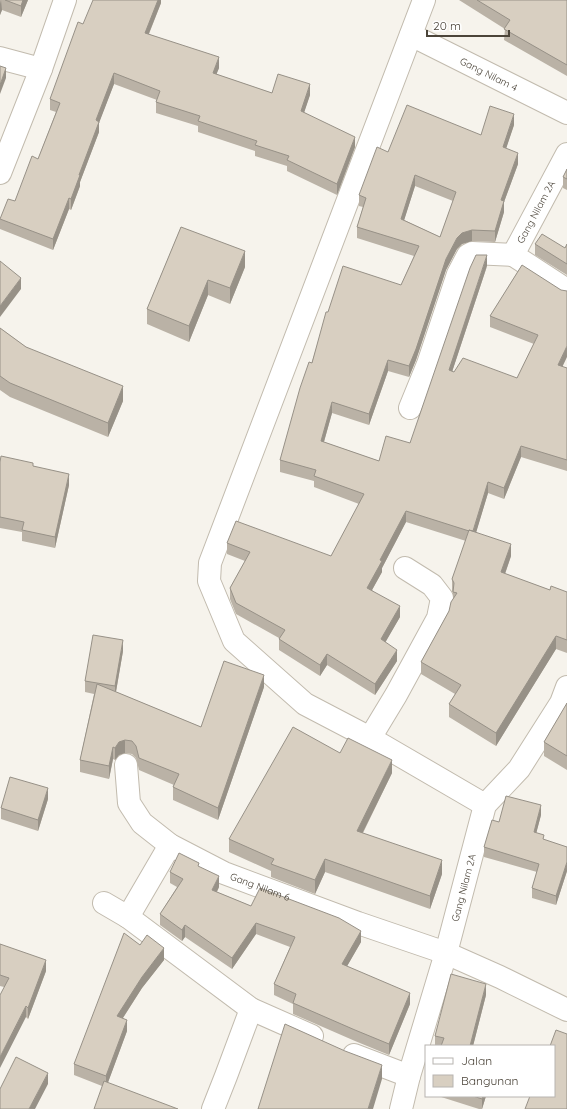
<svg xmlns="http://www.w3.org/2000/svg" width="567" height="1109" font-family="Quicksand,sans-serif">
<style>
.lines{fill:none;stroke-linecap:round;stroke-linejoin:round}
.street-casing{stroke:#c2bbae;stroke-width:24}
.street{stroke:#fff;stroke-width:22}
.wall{fill:#bab2a6;fill-rule:evenodd}
.shaded-wall{fill:#979187}
.building{fill:#d8cfc1;stroke:#979187;fill-rule:evenodd}
.labels{text-anchor:middle;dominant-baseline:central;stroke-width:3;stroke-linejoin:round;paint-order:stroke}
.street-label{font-size:10px;fill:#4b4439;stroke:#fff}
</style>
<rect width="100%" height="100%" fill="#f6f3ec"/>
<g class="lines">
<defs>
<g id="street">
<path d="M 424,0 L 210,563 L 209,581 L 234,641 L 305,704 L 370,738 L 485,805"/>
<path id="s1" d="M 411,35 L 567,113"/>
<path d="M 0,58 L 41,69"/>
<path d="M 567,154 L 513,255 L 567,290"/>
<path d="M 0,173 L 41,69 L 65,0"/>
<path d="M 410,408 L 428,364 L 458,274 L 468,255 L 472,253 L 513,255"/>
<path d="M 370,738 L 396,695 L 438,618 L 442,598 L 432,585 L 405,568"/>
<path id="s2" d="M 126,765 L 129,803 L 142,823 L 170,845 L 224,873 L 358,923 L 446,953 L 500,977 L 567,1010"/>
<path d="M 104,903 L 128,917 L 251,1009 L 312,1036"/>
<path d="M 128,917 L 170,845"/>
<path d="M 354,1055 L 409,1076"/>
<path d="M 213,1109 L 226,1076 L 251,1009"/>
<path id="s3" d="M 401,1109 L 409,1076 L 446,953 L 485,805 L 519,769 L 561,703 L 567,687"/>
</g>
</defs>
<use href="#street" class="street-casing"/>
<use href="#street" class="street"/>
</g>
<path class="wall" d="M 0,0 L 28,0 L 21,17 L 2,10 L 0,15 Z
M 161,0 L 161,3 L 149,34 L 219,68 L 216,74 L 272,93 L 310,95 L 304,112 L 355,147 L 337,195 L 287,171 L 287,166 L 255,156 L 255,151 L 198,132 L 198,126 L 156,113 L 156,102 L 157,100 L 114,84 L 99,122 L 99,132 L 80,182 L 80,186 L 71,210 L 69,209 L 53,250 L 0,229 L 0,219 L 15,201 L 38,159 L 56,112 L 50,110 L 50,99 L 83,24 Z
M 459,0 L 567,0 L 567,76 L 504,40 L 505,29 Z
M 514,125 L 506,148 L 518,164 L 504,202 L 504,212 L 495,242 L 472,241 L 462,244 L 457,249 L 446,270 L 416,360 L 409,377 L 388,371 L 369,425 L 332,413 L 324,442 L 379,461 L 410,443 L 487,266 L 452,372 L 454,372 L 517,378 L 534,344 L 490,327 L 490,316 L 522,265 L 562,367 L 567,368 L 567,471 L 521,457 L 504,499 L 488,493 L 476,532 L 511,556 L 505,574 L 550,590 L 567,592 L 567,653 L 556,649 L 496,746 L 449,717 L 449,704 L 455,694 L 421,674 L 421,662 L 449,611 L 453,599 L 453,594 L 452,591 L 452,579 L 466,541 L 406,522 L 382,568 L 382,572 L 372,590 L 400,617 L 385,642 L 397,661 L 375,695 L 327,665 L 320,676 L 279,650 L 279,638 L 236,614 L 230,599 L 230,588 L 245,561 L 227,554 L 227,543 L 331,556 L 359,504 L 314,487 L 314,481 L 280,472 L 280,460 L 328,312 L 401,285 L 414,256 L 357,238 L 357,227 L 363,207 L 359,206 L 359,195 L 388,152 L 481,135 ZM 415,186 L 453,201 L 440,237 L 404,220 Z
M 567,169 L 567,190 L 563,188 L 563,177 Z
M 181,227 L 245,267 L 230,304 L 208,295 L 189,342 L 147,324 L 147,309 Z
M 535,244 L 565,248 L 567,244 L 567,275 L 535,255 Z
M 0,328 L 26,347 L 123,401 L 108,437 L 10,397 L 0,390 Z
M 0,462 L 33,466 L 69,485 L 55,548 L 22,541 L 22,532 L 0,528 Z
M 123,651 L 116,692 L 201,727 L 264,687 L 218,820 L 173,800 L 173,787 L 174,785 L 139,770 L 136,758 L 132,754 L 125,753 L 119,755 L 115,760 L 113,759 L 109,779 L 80,772 L 80,760 L 94,694 L 85,692 L 85,681 Z
M 567,703 L 567,770 L 544,756 L 544,742 Z
M 340,753 L 392,773 L 363,833 L 442,874 L 430,909 L 325,872 L 315,894 L 271,877 L 271,871 L 229,852 L 229,839 Z
M 48,799 L 38,831 L 1,819 L 1,808 Z
M 541,815 L 536,833 L 544,840 L 567,847 L 567,871 L 556,905 L 532,898 L 532,888 L 537,872 L 484,857 L 484,847 L 499,822 Z
M 199,867 L 219,887 L 217,892 L 251,906 L 361,942 L 347,966 L 410,1004 L 389,1055 L 355,1041 L 293,1014 L 293,1004 L 274,995 L 274,984 L 290,947 L 256,934 L 232,969 L 185,937 L 182,941 L 160,925 L 160,914 L 177,887 L 170,883 L 170,872 Z
M 0,944 L 46,971 L 28,1019 L 26,1017 L 4,987 L 0,986 Z
M 140,945 L 164,960 L 142,988 L 123,1018 L 127,1031 L 108,1082 L 102,1086 L 74,1075 L 74,1064 Z
M 486,995 L 473,1046 L 435,1046 L 435,1036 Z
M 438,1096 L 486,1096 L 482,1109 L 479,1109 Z"/>
<path class="shaded-wall" d="M 1,0 L 2,10 L 0,15 L 0,4 Z
M 23,0 L 28,0 L 21,17 L 21,6 Z
M 158,0 L 161,0 L 161,3 L 145,43 L 145,33 Z
M 219,57 L 219,68 L 213,83 L 213,73 Z
M 6,68 L 6,78 L 0,94 L 0,85 Z
M 114,73 L 114,84 L 96,131 L 96,120 Z
M 310,84 L 310,95 L 301,122 L 301,111 Z
M 514,114 L 514,125 L 503,158 L 503,147 Z
M 99,122 L 99,132 L 80,182 L 80,186 L 71,210 L 71,199 L 79,175 Z
M 355,137 L 355,147 L 337,195 L 337,184 Z
M 518,153 L 518,164 L 504,202 L 504,212 L 495,242 L 495,231 L 501,200 Z
M 415,175 L 415,186 L 401,230 L 401,219 Z
M 69,198 L 69,209 L 53,250 L 53,239 Z
M 472,230 L 472,241 L 462,244 L 457,249 L 446,270 L 416,360 L 409,377 L 409,366 L 446,259 L 457,238 L 462,233 Z
M 245,251 L 245,267 L 230,304 L 230,288 Z
M 487,255 L 487,266 L 449,381 L 449,370 Z
M 21,278 L 21,289 L 0,317 L 0,306 Z
M 208,280 L 208,295 L 189,342 L 189,326 Z
M 567,346 L 567,357 L 558,376 L 558,365 Z
M 388,360 L 388,371 L 369,425 L 369,414 Z
M 123,386 L 123,401 L 108,437 L 108,423 Z
M 332,402 L 332,413 L 321,452 L 321,441 Z
M 521,446 L 521,457 L 504,499 L 504,488 Z
M 69,474 L 69,485 L 55,548 L 55,537 Z
M 488,482 L 488,493 L 473,543 L 473,532 Z
M 406,511 L 406,522 L 382,568 L 382,572 L 367,599 L 367,588 L 380,560 Z
M 511,544 L 511,556 L 501,585 L 501,572 Z
M 400,606 L 400,617 L 381,650 L 381,639 Z
M 556,636 L 556,649 L 496,746 L 496,733 Z
M 123,640 L 123,651 L 115,697 L 115,686 Z
M 397,650 L 397,661 L 375,695 L 375,684 Z
M 327,654 L 327,665 L 320,676 L 320,665 Z
M 264,675 L 264,687 L 218,820 L 218,808 Z
M 125,740 L 125,753 L 119,755 L 115,760 L 115,748 L 119,742 Z
M 113,747 L 113,759 L 109,779 L 109,766 Z
M 392,760 L 392,773 L 357,844 L 357,831 Z
M 48,788 L 48,799 L 38,831 L 38,820 Z
M 541,805 L 541,815 L 534,842 L 534,832 Z
M 325,859 L 325,872 L 315,894 L 315,880 Z
M 442,860 L 442,874 L 430,909 L 430,896 Z
M 567,862 L 567,871 L 556,905 L 556,896 Z
M 219,876 L 219,887 L 212,901 L 212,890 Z
M 256,923 L 256,934 L 232,969 L 232,958 Z
M 185,925 L 185,937 L 182,941 L 182,930 Z
M 361,931 L 361,942 L 342,975 L 342,964 Z
M 164,948 L 164,960 L 142,988 L 117,1027 L 117,1016 L 142,977 Z
M 46,960 L 46,971 L 28,1019 L 28,1008 Z
M 486,984 L 486,995 L 473,1046 L 470,1046 Z
M 410,993 L 410,1004 L 389,1055 L 389,1044 Z
M 26,1006 L 26,1017 L 0,1068 L 0,1057 Z
M 127,1020 L 127,1031 L 106,1088 L 106,1076 Z
M 382,1065 L 382,1079 L 373,1109 L 368,1109 Z
M 48,1073 L 48,1084 L 35,1109 L 29,1109 Z
M 483,1096 L 486,1096 L 482,1109 L 482,1099 Z"/>
<path class="building" d="M 5,0 L 23,0 L 21,6 Z
M 93,0 L 158,0 L 145,33 L 219,57 L 213,73 L 272,93 L 278,74 L 310,84 L 301,111 L 355,137 L 337,184 L 287,160 L 289,156 L 255,145 L 257,141 L 198,121 L 200,116 L 156,102 L 160,91 L 114,73 L 96,120 L 99,122 L 79,175 L 80,175 L 71,199 L 69,198 L 53,239 L 0,219 L 8,199 L 15,201 L 32,156 L 38,159 L 60,103 L 50,99 L 78,22 L 83,24 Z
M 477,0 L 567,0 L 567,65 L 504,29 L 510,20 Z
M 0,66 L 6,68 L 0,85 Z
M 407,105 L 481,135 L 490,106 L 514,114 L 503,147 L 518,153 L 501,200 L 504,201 L 495,231 L 472,230 L 462,233 L 457,238 L 446,259 L 416,349 L 409,366 L 388,360 L 369,414 L 332,402 L 321,441 L 379,461 L 386,436 L 410,443 L 470,268 L 476,255 L 487,255 L 449,370 L 454,372 L 463,358 L 517,378 L 538,335 L 490,316 L 522,265 L 561,290 L 567,291 L 567,346 L 558,365 L 567,368 L 567,460 L 521,446 L 504,488 L 488,482 L 473,531 L 469,530 L 469,531 L 406,511 L 380,560 L 382,561 L 367,588 L 400,606 L 381,639 L 397,650 L 375,684 L 327,654 L 320,665 L 279,639 L 285,630 L 236,603 L 230,588 L 250,552 L 227,543 L 236,521 L 331,556 L 364,494 L 314,476 L 316,470 L 280,460 L 300,388 L 309,362 L 312,363 L 326,312 L 328,312 L 343,266 L 401,285 L 419,246 L 357,227 L 366,198 L 359,195 L 377,147 L 388,152 ZM 415,175 L 456,192 L 440,237 L 401,219 Z
M 567,169 L 567,179 L 563,177 Z
M 181,227 L 245,251 L 230,288 L 208,280 L 189,326 L 147,309 Z
M 542,234 L 565,248 L 567,244 L 567,264 L 535,244 Z
M 0,261 L 21,278 L 0,306 Z
M 0,328 L 26,347 L 123,386 L 108,423 L 10,383 L 0,376 Z
M 1,456 L 33,463 L 33,466 L 69,474 L 55,537 L 22,530 L 24,522 L 0,517 L 0,462 Z
M 469,530 L 511,544 L 501,572 L 550,590 L 551,586 L 567,592 L 567,640 L 556,636 L 496,733 L 449,704 L 461,685 L 421,662 L 449,611 L 451,602 L 457,593 L 453,592 L 454,583 L 452,579 Z
M 93,635 L 123,640 L 115,686 L 85,681 Z
M 224,661 L 264,675 L 218,808 L 173,787 L 179,774 L 139,758 L 136,746 L 132,741 L 125,740 L 119,742 L 115,748 L 113,747 L 109,766 L 80,760 L 97,684 L 201,727 Z
M 567,703 L 567,756 L 544,742 Z
M 293,727 L 340,753 L 348,738 L 392,760 L 357,831 L 442,860 L 430,896 L 325,859 L 315,880 L 271,864 L 274,859 L 229,839 Z
M 10,777 L 48,788 L 38,820 L 1,808 Z
M 506,796 L 541,805 L 534,832 L 544,835 L 543,839 L 567,847 L 567,862 L 556,896 L 532,888 L 539,864 L 484,847 L 492,820 L 499,822 Z
M 179,853 L 199,863 L 198,866 L 219,876 L 212,890 L 251,906 L 260,888 L 339,918 L 361,931 L 342,964 L 410,993 L 389,1044 L 355,1030 L 293,1003 L 296,994 L 274,984 L 295,937 L 256,923 L 232,958 L 185,925 L 182,930 L 160,914 L 183,879 L 170,872 Z
M 124,933 L 140,945 L 147,935 L 164,948 L 142,977 L 117,1016 L 127,1020 L 106,1076 L 74,1064 Z
M 0,944 L 46,960 L 28,1008 L 26,1006 L 0,1057 L 0,995 L 9,978 L 0,975 Z
M 451,974 L 486,984 L 470,1046 L 441,1046 L 444,1038 L 435,1036 Z
M 285,1024 L 345,1051 L 382,1065 L 368,1109 L 258,1109 Z
M 556,1030 L 567,1034 L 567,1109 L 525,1109 L 530,1096 L 554,1096 L 554,1046 L 550,1046 Z
M 16,1057 L 48,1073 L 29,1109 L 0,1109 L 0,1089 Z
M 104,1081 L 178,1109 L 94,1109 Z
M 473,1096 L 483,1096 L 482,1099 Z"/>
<g class="labels">
<g class="street-label">
<text stroke="none"><textPath href="#s1" startOffset="87">Gang Nilam 4</textPath></text>
<text transform="translate(536 212) rotate(-62)">Gang Nilam 2A</text>
<text stroke="none"><textPath href="#s2" startOffset="197">Gang Nilam 6</textPath></text>
<text stroke="none"><textPath href="#s3" startOffset="230">Gang Nilam 2A</textPath></text>
</g>
</g>
<rect x="425" y="1045" width="130" height="52" fill="#ffffff" stroke="#b7b4b0"/>
<rect x="433" y="1058" width="20" height="6" fill="#ffffff" stroke="#b7b4b0"/>
<text x="461" y="1065" font-size="12" fill="#4b4439">Jalan</text>
<rect x="433" y="1075" width="20" height="12" fill="#d8cfc1" stroke="#b7b4b0"/>
<text x="461" y="1085" font-size="12" fill="#4b4439">Bangunan</text>
<path d="M427 30v6h82v-6" fill="none" stroke="#4b4439" stroke-width="2"/>
<text x="433" y="30" font-size="12" fill="#4b4439" stroke="#ffffff" stroke-width="3" paint-order="stroke">20 m</text>
</svg>
